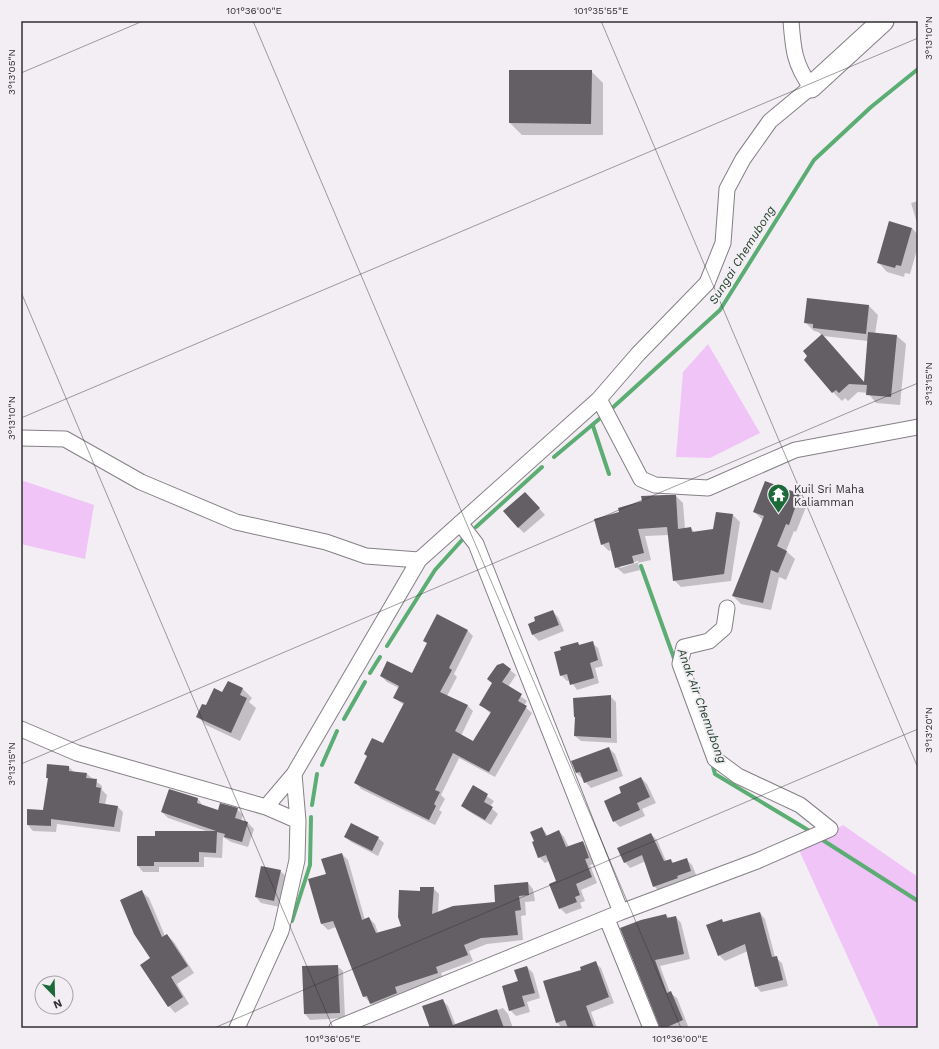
<svg xmlns="http://www.w3.org/2000/svg" width="939" height="1049" font-family="'Work Sans',sans-serif">
<style>
.green{fill:#f1c4f8}
.shadow{fill:#0003;fill-rule:evenodd}
.lines{fill:none;stroke-linecap:round;stroke-linejoin:round}
.stream{stroke:#5cad74;stroke-width:4}
.building{fill:#645f64}
.street-casing{stroke:#848085;stroke-width:17}
.secondary-casing{stroke:#848085;stroke-width:23}
.street{stroke:#fff;stroke-width:15}
.secondary{stroke:#fff;stroke-width:21}
.ticks{fill:none;stroke:#312f31;stroke-width:1;stroke-opacity:0.45}
.labels{text-anchor:middle;dominant-baseline:central;stroke-width:4;stroke-linejoin:round;paint-order:stroke}
.poi-label{font-size:11px;fill:#312f31;stroke:#f3eef4;text-anchor:start}
.water-label{font-size:12px;font-style:italic;fill:#193b23;stroke:#f3eef4}
.neatline{fill:none;stroke:#312f31;stroke-width:1.5}
.ticks-label{font-size:10px;text-anchor:middle;fill:#312f31}
</style>
<rect width="100%" height="100%" fill="#f3eef4"/>
<path class="green" d="M 708,344 L 760,433 L 710,458 L 676,457 L 683,372 Z
M 21,480 L 94,505 L 85,559 L 21,544 Z
M 843,825 L 918,877 L 918,1028 L 880,1028 L 799,850 Z"/>
<path class="shadow" d="M 591,71 L 603,83 L 603,135 L 522,135 L 510,123 Z
M 918,201 L 918,226 L 911,203 Z
M 912,228 L 918,235 L 918,246 L 910,274 L 905,273 L 904,277 L 887,272 L 879,263 Z
M 869,306 L 878,315 L 875,334 L 897,336 L 906,344 L 900,405 L 876,403 L 868,393 L 858,392 L 848,401 L 845,398 L 842,401 L 833,392 L 822,335 L 818,332 L 814,331 L 805,322 ZM 823,336 L 868,341 L 865,383 L 831,344 Z
M 800,494 L 808,502 L 796,532 L 794,531 L 786,551 L 795,559 L 786,580 L 779,577 L 771,610 L 741,604 L 733,596 L 764,521 L 754,512 Z
M 676,496 L 683,503 L 685,529 L 691,528 L 695,533 L 714,530 L 733,515 L 740,522 L 731,581 L 681,587 L 674,580 L 669,535 L 645,536 L 651,560 L 638,563 L 640,570 L 624,574 L 616,567 L 612,550 L 609,551 L 602,544 ZM 638,561 L 639,562 L 620,568 L 620,566 Z
M 531,499 L 545,515 L 524,533 L 518,527 Z
M 552,611 L 558,617 L 564,631 L 539,641 L 533,635 L 529,625 Z
M 468,631 L 473,636 L 454,674 L 457,677 L 447,696 L 467,705 L 473,711 L 461,736 L 473,742 L 491,714 L 480,704 L 510,670 L 516,675 L 508,687 L 527,701 L 524,706 L 532,713 L 495,777 L 459,758 L 441,795 L 445,799 L 439,810 L 442,812 L 435,825 L 361,789 L 356,783 L 383,744 L 404,705 L 394,698 L 399,688 L 387,682 L 381,676 L 412,674 L 428,644 L 425,641 Z
M 577,643 L 581,646 L 592,643 L 598,648 L 603,666 L 595,668 L 599,683 L 577,690 L 570,680 L 567,681 L 561,675 Z
M 228,682 L 243,689 L 252,698 L 249,702 L 256,708 L 240,741 L 206,725 L 198,717 L 223,693 Z
M 610,696 L 616,702 L 617,743 L 581,741 L 575,736 L 575,717 Z
M 609,748 L 615,754 L 623,776 L 591,788 L 577,773 Z
M 69,767 L 74,772 L 87,774 L 102,786 L 102,790 L 107,795 L 105,805 L 117,806 L 123,812 L 120,832 L 57,824 L 56,832 L 33,831 L 28,825 L 44,811 L 49,780 L 47,778 Z
M 641,778 L 647,784 L 656,803 L 642,809 L 645,816 L 620,827 L 614,821 L 623,794 Z
M 473,787 L 494,801 L 490,807 L 498,814 L 491,825 L 468,811 L 462,806 Z
M 169,790 L 198,799 L 203,806 L 218,811 L 237,809 L 243,815 L 241,821 L 248,823 L 254,829 L 248,847 L 231,842 L 223,837 L 222,858 L 204,857 L 204,867 L 159,867 L 159,872 L 143,872 L 138,866 L 156,837 L 209,832 L 168,818 L 162,812 Z
M 542,828 L 548,836 L 559,831 L 564,837 L 569,847 L 582,842 L 588,848 L 594,864 L 590,865 L 597,883 L 581,890 L 585,901 L 580,903 L 582,908 L 566,914 L 560,908 L 558,882 L 549,861 L 545,863 L 539,857 Z
M 651,834 L 657,840 L 666,861 L 671,860 L 674,863 L 686,859 L 692,865 L 697,877 L 660,892 L 654,886 L 646,861 L 630,868 L 625,862 Z
M 345,837 L 378,838 L 384,843 L 378,856 L 351,842 Z
M 342,854 L 348,860 L 365,920 L 369,918 L 375,924 L 378,933 L 402,927 L 421,892 L 433,888 L 439,894 L 438,913 L 496,903 L 528,883 L 533,889 L 535,901 L 525,902 L 526,915 L 521,916 L 523,940 L 487,944 L 469,951 L 473,961 L 441,973 L 443,979 L 400,993 L 402,999 L 377,1010 L 364,996 L 336,927 L 328,930 L 322,924 L 310,880 L 327,875 Z
M 280,871 L 286,876 L 280,907 L 261,903 L 256,897 Z
M 142,892 L 149,898 L 165,936 L 167,935 L 174,942 L 194,973 L 177,984 L 189,1004 L 175,1013 L 169,1006 L 151,959 Z
M 760,913 L 765,919 L 775,957 L 782,963 L 788,986 L 761,992 L 756,986 L 748,951 L 725,961 L 719,955 L 724,923 Z
M 666,915 L 670,919 L 676,917 L 681,923 L 690,959 L 660,966 L 670,993 L 677,998 L 688,1026 L 684,1028 L 661,1028 L 622,929 Z
M 595,963 L 601,968 L 614,1003 L 591,1012 L 597,1028 L 569,1028 L 568,1026 L 562,1028 L 557,1022 L 583,970 Z
M 337,966 L 343,971 L 345,1018 L 310,1020 L 305,1014 Z
M 527,967 L 533,973 L 540,998 L 527,1002 L 530,1012 L 516,1016 L 510,1010 L 519,982 Z
M 442,1000 L 448,1006 L 457,1028 L 431,1028 Z
M 503,1008 L 508,1014 L 513,1028 L 472,1028 L 469,1020 Z"/>
<g class="lines">
<path class="stream" d="M 609,411 L 720,310 L 814,160 L 871,107 L 918,69
M 593,426 L 609,474
M 554,457 L 604,415
M 476,527 L 542,467
M 641,566 L 675,661
M 387,646 L 435,570 L 462,540
M 370,673 L 380,657
M 344,719 L 365,682
M 712,763 L 715,774 L 808,830
M 322,765 L 337,731
M 312,805 L 317,774
M 821,839 L 918,901
M 292,921 L 310,865 L 311,817"/>
</g>
<path class="building" d="M 509,70 L 592,70 L 591,124 L 509,123 Z
M 889,221 L 912,228 L 901,266 L 896,265 L 895,268 L 877,263 Z
M 807,298 L 869,305 L 866,334 L 813,328 L 813,324 L 804,323 Z
M 868,332 L 897,335 L 891,397 L 866,395 L 867,385 L 849,384 L 839,393 L 836,390 L 832,393 L 804,360 L 807,356 L 803,351 L 822,334 L 864,382 Z
M 765,481 L 800,494 L 789,525 L 786,524 L 777,546 L 787,551 L 778,573 L 771,570 L 763,603 L 732,596 L 764,516 L 753,512 Z
M 525,492 L 540,508 L 518,528 L 503,511 Z
M 665,495 L 676,495 L 678,529 L 691,527 L 692,532 L 713,529 L 716,512 L 733,514 L 724,574 L 673,581 L 667,527 L 638,529 L 644,553 L 632,556 L 634,563 L 615,568 L 609,542 L 601,545 L 594,519 L 619,512 L 618,508 L 642,501 L 641,496 Z
M 553,610 L 559,625 L 532,635 L 528,624 L 535,621 L 534,617 Z
M 437,614 L 468,630 L 449,668 L 452,670 L 440,692 L 468,705 L 455,731 L 473,741 L 491,712 L 479,705 L 492,683 L 487,679 L 497,665 L 503,663 L 511,669 L 502,682 L 522,694 L 518,701 L 527,706 L 489,772 L 453,753 L 435,790 L 440,792 L 434,804 L 436,806 L 429,820 L 354,783 L 367,756 L 364,754 L 372,738 L 383,743 L 404,703 L 393,698 L 399,686 L 380,676 L 387,661 L 412,673 L 427,643 L 423,641 Z
M 593,641 L 598,660 L 590,663 L 594,678 L 570,685 L 567,674 L 560,676 L 554,652 L 561,650 L 560,647 L 578,642 L 579,645 Z
M 228,681 L 243,688 L 240,695 L 247,698 L 231,733 L 196,717 L 202,704 L 206,705 L 214,688 L 222,692 Z
M 611,695 L 611,738 L 574,736 L 575,717 L 574,717 L 573,698 Z
M 609,747 L 618,771 L 584,783 L 580,772 L 576,773 L 571,761 Z
M 47,764 L 69,766 L 69,771 L 87,773 L 86,778 L 97,779 L 96,787 L 101,788 L 99,803 L 118,806 L 114,827 L 51,819 L 51,826 L 27,825 L 27,809 L 43,810 L 48,778 L 46,778 Z
M 641,777 L 650,797 L 637,803 L 640,810 L 613,822 L 604,801 L 621,793 L 619,787 Z
M 473,785 L 488,794 L 484,802 L 493,807 L 485,820 L 461,806 Z
M 169,789 L 198,798 L 197,803 L 218,810 L 220,803 L 238,808 L 235,818 L 248,822 L 242,842 L 224,837 L 225,834 L 217,832 L 216,853 L 199,852 L 199,862 L 154,862 L 154,866 L 137,866 L 137,836 L 155,836 L 155,831 L 216,831 L 161,812 Z
M 351,823 L 379,837 L 372,851 L 344,837 Z
M 542,827 L 546,836 L 559,830 L 566,847 L 583,841 L 589,858 L 585,859 L 592,877 L 576,884 L 580,895 L 575,897 L 577,902 L 559,909 L 549,884 L 556,881 L 546,855 L 538,858 L 532,842 L 534,841 L 530,832 Z
M 651,833 L 664,861 L 671,859 L 672,863 L 687,858 L 691,871 L 677,876 L 678,878 L 653,887 L 642,855 L 624,863 L 617,848 Z
M 342,853 L 362,920 L 369,917 L 376,933 L 401,926 L 398,917 L 399,890 L 420,891 L 420,887 L 434,887 L 432,914 L 453,906 L 495,902 L 494,885 L 528,882 L 529,895 L 519,896 L 521,910 L 515,911 L 518,935 L 481,938 L 464,945 L 468,955 L 436,967 L 438,973 L 395,987 L 397,993 L 370,1004 L 367,996 L 363,997 L 333,921 L 321,924 L 308,879 L 326,874 L 321,859 Z
M 261,866 L 281,870 L 274,901 L 255,897 Z
M 142,890 L 162,937 L 167,934 L 188,966 L 171,977 L 183,997 L 168,1007 L 140,965 L 150,958 L 134,934 L 120,900 Z
M 760,912 L 772,957 L 777,956 L 783,980 L 755,987 L 745,944 L 718,956 L 706,925 L 722,919 L 723,922 Z
M 666,914 L 667,918 L 676,916 L 684,954 L 655,960 L 667,993 L 671,991 L 683,1020 L 665,1028 L 660,1028 L 620,928 L 641,920 Z
M 596,961 L 609,997 L 586,1006 L 594,1028 L 568,1028 L 565,1020 L 556,1023 L 543,981 L 581,970 L 580,967 Z
M 338,965 L 340,1013 L 304,1014 L 302,966 Z
M 527,966 L 535,993 L 522,996 L 525,1006 L 509,1011 L 502,986 L 518,981 L 514,970 Z
M 443,999 L 453,1025 L 497,1009 L 504,1028 L 430,1028 L 422,1006 Z"/>
<g class="lines">
<defs>
<path id="street" d="M 599,399 L 641,479 L 655,485 L 708,488 L 795,450 L 918,427
M 21,438 L 65,439 L 141,482 L 236,522 L 326,542 L 366,556 L 419,560
M 460,523 L 476,544 L 621,912
M 21,729 L 77,753 L 266,807 L 298,821
M 266,807 L 294,774
M 607,919 L 651,1028
M 237,1028 L 281,931 L 297,860 L 298,821 L 294,774 L 419,560 L 599,399 L 638,354 L 707,283 L 723,243 L 727,189 L 743,159 L 770,121 L 811,87 C 794,64 793,48 791,21
M 337,1028 L 621,912 L 757,861 L 830,829 L 800,805 L 738,776 L 715,759 L 680,664 L 684,647 L 709,641 L 724,628 L 727,608"/>
<path id="secondary" d="M 811,87 L 883,21"/>
</defs>
<use href="#street" class="street-casing"/>
<use href="#secondary" class="secondary-casing"/>
<use href="#street" class="street"/>
<use href="#secondary" class="secondary"/>
</g>
<path class="ticks" d="M 253,21 L 681,1028M 601,21 L 918,768M 21,73 L 143,21M 21,292 L 333,1028M 21,418 L 918,38M 21,764 L 918,383M 214,1028 L 918,729"/>
<defs>
<symbol id="temple-pin" viewBox="-11 -11 22 30"><path d="M0 17L-7.5 6A9.5 9.5 0 1 1 7.5 6Z" fill="#1c6939" stroke="#f3eef4"/><path d="M0-6L5-2H3V0L6.5 2.5H4V6H1.5V3h-3V6H-4V2.5H-6.5L-3 0V-2H-5Z" fill="#fff"/></symbol>
</defs>
<g fill-rule="evenodd">
<use href="#temple-pin" x="766" y="482" width="25" height="34"/>
</g>
<g class="labels">
<g class="poi-label">
<text x="794" y="489">Kuil Sri Maha<tspan x="794" dy="13">Kaliamman</tspan></text>
</g>
<g class="water-label">
<text transform="translate(742 255) rotate(-58)">Sungai Chemubong</text>
<text transform="translate(702 706) rotate(70)">Anak Air Chemubong</text>
</g>
</g>
<rect width="939" height="1049" fill="none" stroke="#f3eef4" stroke-width="44"/>
<g transform="translate(54 995) rotate(157)"><circle r="19" fill="#f3eef4" stroke="#a5a2a6"/>
<path d="M0-3L7 15L0 10L-7 15Z" fill="#1c6939"/>
<text y="-6" font-size="11" font-weight="bold" text-anchor="middle" fill="#312f31">N</text>
</g>
<rect x="22" y="22" width="895" height="1005" class="neatline"/>
<g class="ticks-label">
<text x="254" y="14">101°36'00"E</text>
<text x="601" y="14">101°35'55"E</text>
<text transform="translate(928 38) rotate(-90)" y="4">3°13'10"N</text>
<text transform="translate(11 72) rotate(-90)" y="4">3°13'05"N</text>
<text transform="translate(928 384) rotate(-90)" y="4">3°13'15"N</text>
<text transform="translate(11 418) rotate(-90)" y="4">3°13'10"N</text>
<text transform="translate(928 730) rotate(-90)" y="4">3°13'20"N</text>
<text transform="translate(11 764) rotate(-90)" y="4">3°13'15"N</text>
<text x="333" y="1042">101°36'05"E</text>
<text x="680" y="1042">101°36'00"E</text>
</g>
</svg>
